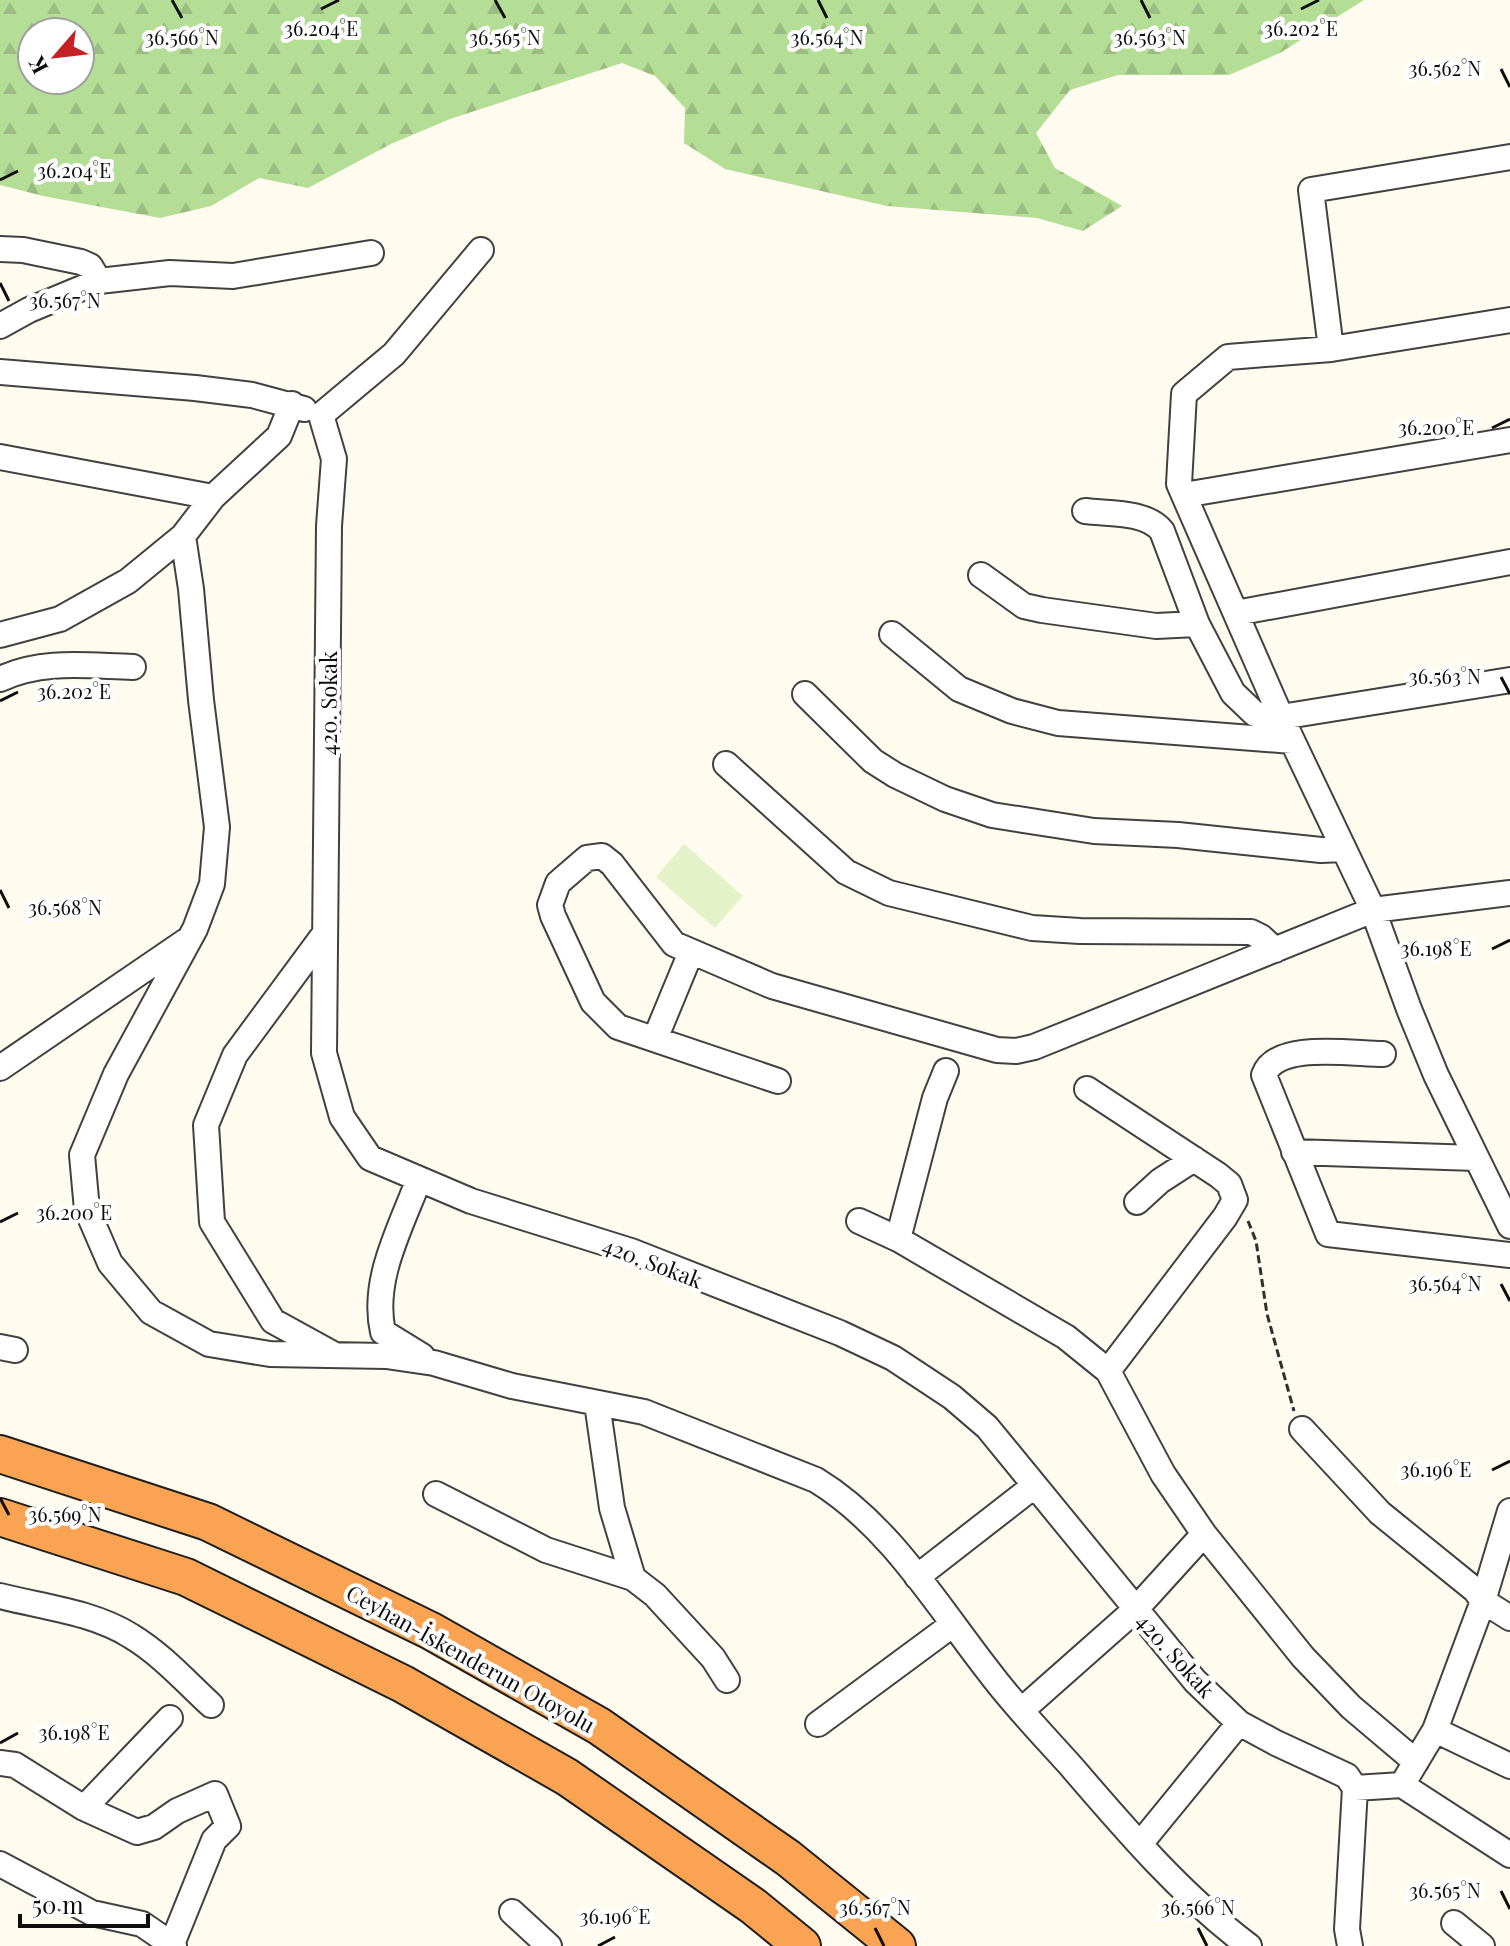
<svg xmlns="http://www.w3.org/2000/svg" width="1510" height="1946" font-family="'Playfair Display',serif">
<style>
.forest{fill:url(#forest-firs);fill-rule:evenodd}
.pitch{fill:#e3f2c9}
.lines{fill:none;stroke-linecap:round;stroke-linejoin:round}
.minor-casing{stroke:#414141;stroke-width:28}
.highway-casing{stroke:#1f1f1f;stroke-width:40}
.path{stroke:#303030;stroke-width:3;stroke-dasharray:8 4;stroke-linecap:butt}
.minor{stroke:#fff;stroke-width:24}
.highway{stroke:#faa352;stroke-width:36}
.ticks{fill:none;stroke:#0e0e0e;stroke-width:3}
.labels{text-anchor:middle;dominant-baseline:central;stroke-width:8;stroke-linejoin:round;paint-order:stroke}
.street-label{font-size:22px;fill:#0e0e0e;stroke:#fff}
.ticks-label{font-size:20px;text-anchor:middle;fill:#0e0e0e;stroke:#fff;stroke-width:8;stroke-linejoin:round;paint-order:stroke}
</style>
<defs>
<pattern id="forest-firs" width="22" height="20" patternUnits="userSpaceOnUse" patternTransform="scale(2)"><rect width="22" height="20" fill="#b4dd96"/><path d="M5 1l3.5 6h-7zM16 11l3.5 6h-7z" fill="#9abc80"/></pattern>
</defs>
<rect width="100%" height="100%" fill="#fffcef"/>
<path class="forest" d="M 0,0 L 1364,0 L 1280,53 L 1229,75 L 1118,75 L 1070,90 L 1036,133 L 1055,168 L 1122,206 L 1083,231 L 1037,218 L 887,206 L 725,169 L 684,143 L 685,108 L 655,76 L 622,63 L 450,119 L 391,144 L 308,188 L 259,178 L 211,206 L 160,218 L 43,196 L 0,185 ZM 32,32 L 80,32 L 80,80 L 32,80 Z"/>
<path class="pitch" d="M 684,844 L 743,896 L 715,928 L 656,877 Z"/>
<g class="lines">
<defs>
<path id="minor" d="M 0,249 L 23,250 L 81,262 L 90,266 L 99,281 L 29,310 L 0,326
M 99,281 L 170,273 L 233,276 L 371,253
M 1510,320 L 1331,349 L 1228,357 L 1184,394 L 1179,484 L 1281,717 L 1373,910 L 1409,1009 L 1436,1075 L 1510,1226
M 1331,349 L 1311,190 L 1510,157
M 0,372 L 195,388 L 252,395 L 304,409
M 292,404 L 279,436 L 213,497 L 183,536 L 191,589 L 201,700 L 217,827 L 212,884 L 195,929 L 116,1074 L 82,1155 L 87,1210 L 110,1263 L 151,1312 L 209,1344 L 270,1354 L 386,1356 L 434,1363 L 512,1386 L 644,1412 L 816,1480 C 890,1525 938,1607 990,1673 C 1014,1705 1043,1735 1070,1765 C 1125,1829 1181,1895 1249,1946
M 321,415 L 334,459 L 329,526 L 324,1053 L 342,1117 L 370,1158 L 471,1201 L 631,1251 L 840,1333 L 893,1358 L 952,1397 L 987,1427 L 1195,1681 L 1239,1723 L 1276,1743 L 1347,1776 L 1355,1788 L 1347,1929 L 1350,1946
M 321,415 L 394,354 L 481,250
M 0,457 L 213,497
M 1184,495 L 1510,440
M 1085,511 C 1109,514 1146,511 1162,531 L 1197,624 L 1233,693 L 1255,714 L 1281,717 L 1510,680
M 981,575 L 1024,606 L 1042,610 L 1156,626 L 1197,624
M 1236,613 L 1510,562
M 892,634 L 959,689 L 1012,711 L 1058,723 L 1292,741
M 0,635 L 60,619 L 128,581 L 183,536
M 0,679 C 43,659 88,666 133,667
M 805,694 L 873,761 L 895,775 L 945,799 L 992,815 L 1094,831 L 1178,835 L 1321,850 L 1344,849
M 726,764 L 846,872 L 889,893 L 1032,928 L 1080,931 L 1251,932 L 1261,937 L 1275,950
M 325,933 L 235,1055 L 206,1125 L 212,1222 L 273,1321 L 333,1354
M 655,1039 L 691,952
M 1383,1054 C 1352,1054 1276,1041 1264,1075 L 1328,1234 L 1510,1255
M 0,1068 L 186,941
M 778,1081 L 618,1027 L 593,1002 L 553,916 L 550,905 L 558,883 L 587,858 L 602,856 L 612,864 L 674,944 L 772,986 L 997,1050 L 1016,1051 L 1034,1047 L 1373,910 L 1510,893
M 1087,1089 L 1218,1175 L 1229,1184 L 1235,1200 L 1225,1217 L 1108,1371
M 1294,1152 L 1476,1158
M 419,1179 C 401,1227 371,1280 383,1332 L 422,1356
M 1137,1202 L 1160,1181 L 1194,1159
M 859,1221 L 898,1239 L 1066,1337 L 1108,1371 L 1163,1474 L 1204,1534 L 1303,1657 L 1351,1707 L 1416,1762
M 898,1239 L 935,1098 L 946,1071
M 0,1347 L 15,1350
M 597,1403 L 612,1508 L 633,1578 L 655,1595 L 713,1658 L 727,1680
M 1302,1429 L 1380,1513 L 1475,1590 L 1483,1601 L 1510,1618
M 436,1494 L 546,1550 L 633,1578
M 917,1577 L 1034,1486
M 0,1596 C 43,1607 93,1612 131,1636 C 161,1654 185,1681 211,1705
M 1022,1710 L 1135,1610 L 1204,1534
M 818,1724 L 952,1625
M 1435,1730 L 1510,1766
M 0,1763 L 15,1765 L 84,1808 L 137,1832 L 154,1827 L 177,1811 L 215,1794 L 228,1826 L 214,1840 L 172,1944
M 1402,1785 L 1435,1730 L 1483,1601 L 1510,1511
M 1355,1788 L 1402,1785 L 1510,1855
M 84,1808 L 170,1718
M 1140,1844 L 1239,1723
M 0,1864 L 92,1913 L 142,1924 L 174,1946
M 512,1912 L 549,1946
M 1454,1923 L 1482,1946"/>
<path id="highway" d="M 0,1454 L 208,1522 L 431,1631 L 599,1726 L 788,1858 L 897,1946
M 0,1517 L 186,1577 L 403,1684 L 567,1777 L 753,1906 L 802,1946"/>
</defs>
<use href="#minor" class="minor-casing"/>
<use href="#highway" class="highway-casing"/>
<path class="path" d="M 1248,1221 L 1256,1241 L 1267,1314 L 1294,1411"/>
<use href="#minor" class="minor"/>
<use href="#highway" class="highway"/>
</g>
<path class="ticks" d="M 172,0 L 182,18M 495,0 L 505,18M 818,0 L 827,18M 1141,0 L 1150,18M 321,9 L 339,0M 1301,9 L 1319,0M 1501,69 L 1510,87M 0,180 L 18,171M 0,283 L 9,301M 1492,428 L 1510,419M 1501,677 L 1510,694M 0,701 L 18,692M 0,890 L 9,908M 1492,949 L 1510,940M 0,1222 L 18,1213M 1501,1284 L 1510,1301M 1492,1470 L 1510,1461M 0,1498 L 9,1515M 0,1743 L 18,1733M 1501,1891 L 1510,1909M 875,1928 L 884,1946M 1198,1928 L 1207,1946M 598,1946 L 615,1937"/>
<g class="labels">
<g class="street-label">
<text transform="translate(328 703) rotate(-90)">420. Sokak</text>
<text transform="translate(653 1262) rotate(21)">420. Sokak</text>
<text transform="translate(1176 1655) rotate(48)">420. Sokak</text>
<text transform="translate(471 1658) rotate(29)">Ceyhan-İskenderun Otoyolu</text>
</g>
</g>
<g class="ticks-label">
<text x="321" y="36">36.204°E</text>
<text x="1301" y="36">36.202°E</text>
<text x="182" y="45">36.566°N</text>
<text x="505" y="45">36.565°N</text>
<text x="827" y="45">36.564°N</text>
<text x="1150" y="45">36.563°N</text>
<text x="1445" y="76">36.562°N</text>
<text x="74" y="178">36.204°E</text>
<text x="65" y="308">36.567°N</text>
<text x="1436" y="435">36.200°E</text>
<text x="1445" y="684">36.563°N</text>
<text x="74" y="699">36.202°E</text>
<text x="65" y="915">36.568°N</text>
<text x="1436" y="956">36.198°E</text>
<text x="74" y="1220">36.200°E</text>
<text x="1445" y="1291">36.564°N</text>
<text x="1436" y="1477">36.196°E</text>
<text x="65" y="1522">36.569°N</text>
<text x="74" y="1740">36.198°E</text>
<text x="1445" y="1898">36.565°N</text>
<text x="875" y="1915">36.567°N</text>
<text x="1198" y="1915">36.566°N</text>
<text x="615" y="1924">36.196°E</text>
</g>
<g transform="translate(56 56) rotate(242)"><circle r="38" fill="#ffffff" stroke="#9f9f9f" stroke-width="2"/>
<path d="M0-6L14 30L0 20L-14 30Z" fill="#c52024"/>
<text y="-12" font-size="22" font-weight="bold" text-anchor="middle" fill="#0e0e0e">K</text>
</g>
<path d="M20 1914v12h128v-12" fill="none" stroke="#0e0e0e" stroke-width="4"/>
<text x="32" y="1914" font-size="24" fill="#0e0e0e" stroke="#ffffff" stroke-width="6" paint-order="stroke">50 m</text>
</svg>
